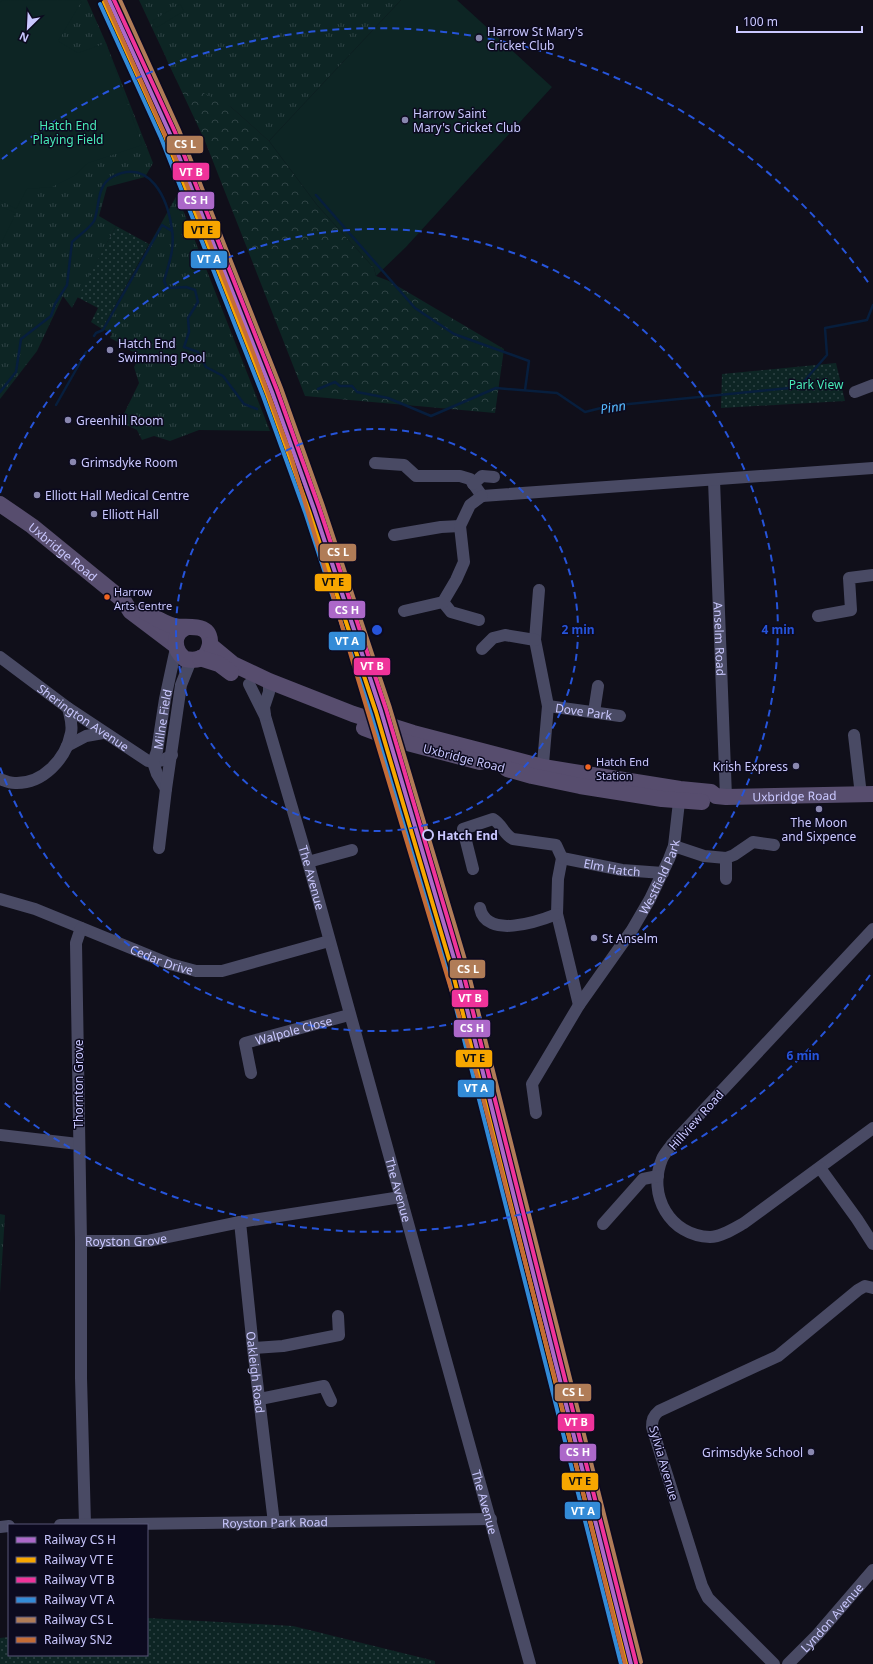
<svg xmlns="http://www.w3.org/2000/svg" width="873" height="1664" font-family="'Noto Sans',sans-serif">
<style>
.grass{fill:url(#grass-dots)}
.forest{fill:url(#forest-crowns)}
.park{fill:url(#park-tufts)}
.pitch{fill:#0d2524}
.lines{fill:none;stroke-linecap:round;stroke-linejoin:round}
.stream{stroke:#071e3d;stroke-width:2.5}
.minor{stroke:#494a64;stroke-width:12}
.major{stroke:#574d6e;stroke-width:16}
.rail-1-casing{stroke:#0c0a1f;stroke-width:7}
.rail-2-casing{stroke:#0c0a1f;stroke-width:7}
.rail-3-casing{stroke:#0c0a1f;stroke-width:7}
.rail-4-casing{stroke:#0c0a1f;stroke-width:7}
.rail-5-casing{stroke:#0c0a1f;stroke-width:7}
.rail-6-casing{stroke:#0c0a1f;stroke-width:7}
.rail-1{stroke:#ac68c9;stroke-width:4}
.rail-2{stroke:#f7a600;stroke-width:4}
.rail-3{stroke:#ef339a;stroke-width:4}
.rail-4{stroke:#338bd7;stroke-width:4}
.rail-5{stroke:#b07c57;stroke-width:4}
.rail-6{stroke:#c46c36;stroke-width:4}
.ring{fill:none;stroke:#2654da;stroke-width:2;stroke-dasharray:7 5}
.poi-dot{fill:#8987af;stroke:#0c0a1f;stroke-width:1.5}
.bus-dot{fill:#f26522;stroke:#0c0a1f;stroke-width:1.5}
.stop-dot{fill:#0c0a1f;stroke:#cac8ff;stroke-width:2}
.labels{text-anchor:middle;dominant-baseline:central;stroke-width:3;stroke-linejoin:round;paint-order:stroke}
.bus-label{font-size:11px;fill:#cac8ff;stroke:#0c0a1f;text-anchor:start}
.poi-label{font-size:12px;fill:#cac8ff;stroke:#0c0a1f;text-anchor:start}
.park-label{font-size:12px;fill:#48eab7;stroke:#0c0a1f}
.street-label{font-size:12px;fill:#cac8ff;stroke:#0c0a1f}
.stop-label{font-size:12px;font-weight:bold;fill:#cac8ff;stroke:#0c0a1f;text-anchor:start}
.water-label{font-size:13px;font-style:italic;fill:#56bbff;stroke:#0c0a1f}
.centre{fill:#2654da;stroke:#0c0a1f;stroke-width:2}
.ring-label{font-size:12px;text-anchor:middle;font-weight:bold;fill:#2654da;stroke:#0c0a1f;stroke-width:3;stroke-linejoin:round;paint-order:stroke}
.line-badge{stroke:#0c0a1f;stroke-width:1.5}
.badge-label{font-size:11px;text-anchor:middle;font-weight:bold;fill:#fff}
.pale-badge-label{font-size:11px;text-anchor:middle;font-weight:bold;fill:#111}
</style>
<defs>
<pattern id="grass-dots" width="8" height="8" patternUnits="userSpaceOnUse"><rect width="8" height="8" fill="#0d2524"/><path d="M2 2h.1M6 6h.1" fill="none" stroke="#2f4345" stroke-width="1.8" stroke-linecap="round"/></pattern>
<pattern id="forest-crowns" width="20" height="18" patternUnits="userSpaceOnUse"><rect width="20" height="18" fill="#0d2524"/><path d="M2 6a3 3 0 1 1 6 0M12 15a3 3 0 1 1 6 0" fill="none" stroke="#2f4345"/></pattern>
<pattern id="park-tufts" width="24" height="20" patternUnits="userSpaceOnUse"><rect width="24" height="20" fill="#0d2524"/><path d="M3 7l-1-3M5 7V3M7 7l1-3M15 17l-1-3M17 17v-4M19 17l1-3" fill="none" stroke="#2f4345"/></pattern>
</defs>
<rect width="100%" height="100%" fill="#100f1a"/>
<path class="grass" d="M 116,226 L 149,244 L 102,329 L 91,322 L 98,308 L 77,297 Z
M 836,363 L 845,401 L 721,408 L 722,374 Z
M 147,1618 L 293,1626 L 435,1661 L 435,1664 L 0,1664 L 0,1638 L 9,1637 L 9,1655 L 147,1655 Z"/>
<path class="forest" d="M 166,58 L 231,107 L 269,141 L 317,205 L 374,268 L 376,276 L 389,281 L 504,349 L 495,413 L 305,396 L 205,141 Z"/>
<path class="park" d="M 0,0 L 87,0 L 106,43 L 153,163 L 145,177 L 107,187 L 99,216 L 116,226 L 72,308 L 63,296 L 37,351 L 0,399 Z
M 139,0 L 401,0 L 269,141 L 231,107 L 176,79 Z
M 177,195 L 270,431 L 199,430 L 170,441 L 154,436 L 142,440 L 137,430 L 120,422 L 139,383 L 134,367 L 140,355 L 125,348 L 126,346 L 110,338 L 112,333 L 102,329 Z
M 0,1214 L 5,1215 L 0,1293 Z"/>
<path class="pitch" d="M 2,0 L 82,1 L 58,41 L 78,53 L 106,43 L 142,145 L 88,163 L 74,176 L 52,187 L 27,189 L 16,209 L 0,200 L 0,3 Z
M 401,0 L 457,0 L 552,87 L 406,247 L 376,276 L 374,268 L 317,205 L 269,141 Z
M 180,4 L 184,11 L 156,28 L 152,21 Z
M 0,206 L 16,213 L 0,246 Z"/>
<g class="lines">
<path class="stream" d="M 316,195 L 415,308 L 454,334 L 529,361 L 525,390
M 94,336 L 96,333 L 103,330 L 162,225 L 172,231
M 318,389 L 335,382 L 340,386 L 352,386 L 357,392 L 388,398 L 431,416 L 496,388 L 557,393 L 585,412 L 609,406 L 799,387 L 827,355 L 825,328 L 867,320 L 873,305
M 0,392 L 16,372 L 21,339 L 51,316 L 55,304 L 67,285 L 72,242 C 78,236 90,228 94,221 C 100,207 96,186 112,177 C 150,157 168,199 172,230 C 175,247 169,264 164,281 L 167,288 L 186,287 L 195,290 L 198,302 L 188,318 L 189,332 L 184,347 L 198,352 L 206,367 L 223,376 L 244,404 L 257,409
M 56,405 L 86,352"/>
<g class="minor">
<path d="M 855,392 L 873,385"/>
<path d="M 375,463 L 404,465 L 416,476 L 460,476 L 470,479 L 482,496"/>
<path id="s1" d="M 714,480 L 726,797"/>
<path d="M 473,484 L 482,476 L 494,477"/>
<path d="M 482,496 L 873,468"/>
<path d="M 394,535 L 441,527 L 460,526"/>
<path d="M 539,590 L 535,640 L 548,706 L 542,775"/>
<path d="M 443,602 L 451,612 L 479,620"/>
<path d="M 404,611 L 443,602 L 456,580 L 464,562 L 460,526 L 470,505 L 482,496"/>
<path d="M 818,616 L 851,610 L 849,578 L 873,575"/>
<path d="M 482,649 L 493,638 L 505,635 L 535,640"/>
<path id="s2" d="M 0,657 L 68,708 L 148,761 C 156,763 165,760 172,755"/>
<path id="s3" d="M 249,684 L 265,716 L 308,862 L 530,1664"/>
<path id="s4" d="M 548,706 L 620,716"/>
<path d="M 594,712 L 598,686"/>
<path d="M 265,715 L 264,707 L 269,692 L 269,681"/>
<path d="M 854,735 L 861,795"/>
<path d="M 67,746 L 86,736 L 103,733"/>
<path d="M 0,779 C 5,781 10,783 15,783 C 43,784 66,759 71,733 C 73,724 70,717 68,708"/>
<path id="s5" d="M 166,789 L 157,774 L 153,762 L 157,751 L 165,699 L 176,648"/>
<path d="M 674,846 L 704,856 L 726,858"/>
<path d="M 159,848 L 166,789 L 181,685 L 191,660"/>
<path d="M 562,858 L 558,879 L 557,914 L 579,1005"/>
<path id="s6" d="M 562,858 L 622,870 L 663,873"/>
<path d="M 308,862 L 352,850"/>
<path d="M 473,869 L 463,829 L 493,819 C 502,824 504,835 513,839 L 556,845 L 562,858"/>
<path d="M 726,879 L 726,858 L 734,855 L 753,842 L 774,845"/>
<path id="s7" d="M 0,899 L 35,909 L 170,964 L 196,971 L 222,971 L 329,941"/>
<path d="M 480,908 C 486,939 537,922 557,914"/>
<path d="M 873,929 L 672,1144 C 669,1149 664,1154 662,1159 C 647,1195 670,1236 710,1237 C 721,1237 735,1228 744,1223 L 873,1128"/>
<path id="s8" d="M 251,1073 L 245,1043 L 349,1015"/>
<path id="s9" d="M 536,1113 L 532,1084 L 579,1005 L 632,930 L 650,899 L 669,859 L 674,846 L 680,793"/>
<path d="M 0,1135 L 78,1144"/>
<path d="M 820,1168 L 857,1219 L 873,1244"/>
<path id="s10" d="M 240,1222 L 253,1348 L 274,1523"/>
<path d="M 603,1224 L 643,1179 L 658,1176"/>
<path d="M 81,1241 L 76,943 L 81,928"/>
<path d="M 253,1348 L 283,1346 L 339,1335 L 338,1316"/>
<path d="M 260,1399 L 324,1386 L 331,1401"/>
<path id="s11" d="M 85,1524 L 81,1378 L 81,1241 L 148,1241 L 240,1222 L 401,1197"/>
<path id="s12" d="M 60,1525 L 491,1519"/>
<path d="M 0,1527 L 9,1526"/>
<path d="M 774,1664 L 708,1598 L 702,1586 L 652,1427 C 652,1420 653,1416 659,1411 L 778,1356 L 858,1290 L 865,1286 L 873,1288"/>
<path id="s13" d="M 788,1664 L 817,1635 L 873,1570"/>
</g>
<g class="major">
<path id="s14" d="M 0,504 L 32,526 L 124,601 L 130,611 L 175,645"/>
<path d="M 143,611 C 153,616 163,623 174,626 C 187,629 211,621 210,644 C 209,649 207,654 203,657 C 197,661 191,660 185,659 C 173,650 172,633 187,627"/>
<path id="s15" d="M 210,645 L 233,664 L 269,681 L 353,714 L 413,733 L 543,767 L 680,789 L 711,792 L 716,796 L 726,797 L 873,794"/>
<path d="M 200,658 L 219,664 L 231,673"/>
<path d="M 364,728 L 396,740 L 480,762"/>
<path d="M 507,769 L 532,776 L 580,786 L 662,799 L 702,802"/>
</g>
<defs>
<path id="rail-1" d="M 109,0 L 170,134 L 272,392 L 314,509 L 381,711 L 456,965 L 631,1664"/>
<path id="rail-2" d="M 104,2 L 165,136 L 267,394 L 309,511 L 376,712 L 451,966 L 626,1664"/>
<path id="rail-3" d="M 114,0 L 175,132 L 277,390 L 319,507 L 386,709 L 461,964 L 636,1663"/>
<path id="rail-4" d="M 100,4 L 161,138 L 263,396 L 305,512 L 371,714 L 446,968 L 621,1664"/>
<path id="rail-5" d="M 120,0 L 179,130 L 281,388 L 323,506 L 390,708 L 466,963 L 641,1662"/>
<path id="rail-6" d="M 105,0 L 183,175 L 254,355 L 291,456 L 478,1079 L 555,1379 L 625,1664"/>
</defs>
<use href="#rail-1" class="rail-1-casing"/>
<use href="#rail-2" class="rail-2-casing"/>
<use href="#rail-3" class="rail-3-casing"/>
<use href="#rail-4" class="rail-4-casing"/>
<use href="#rail-5" class="rail-5-casing"/>
<use href="#rail-6" class="rail-6-casing"/>
<use href="#rail-1" class="rail-1"/>
<use href="#rail-2" class="rail-2"/>
<use href="#rail-3" class="rail-3"/>
<use href="#rail-4" class="rail-4"/>
<use href="#rail-5" class="rail-5"/>
<use href="#rail-6" class="rail-6"/>
</g>
<g class="ring">
<circle cx="377" cy="630" r="201"/>
<path d="M0 493A401 401 0 1 1 0 767"/>
<path d="M870 975A602 602 0 0 1 2 1101M2 159A602 602 0 0 1 870 285"/>
</g>
<g class="poi-dot">
<circle cx="479" cy="38" r="4"/>
<circle cx="405" cy="120" r="4"/>
<circle cx="110" cy="350" r="4"/>
<circle cx="68" cy="420" r="4"/>
<circle cx="73" cy="462" r="4"/>
<circle cx="37" cy="495" r="4"/>
<circle cx="94" cy="514" r="4"/>
<circle cx="796" cy="766" r="4"/>
<circle cx="819" cy="809" r="4"/>
<circle cx="594" cy="938" r="4"/>
<circle cx="811" cy="1452" r="4"/>
</g>
<g class="bus-dot">
<circle cx="107" cy="597" r="3.5"/>
<circle cx="588" cy="767" r="3.5"/>
</g>
<circle class="stop-dot" cx="428" cy="835" r="5"/>
<g class="labels">
<g class="bus-label">
<text x="114" y="591">Harrow<tspan x="114" dy="14">Arts Centre</tspan></text>
<text x="596" y="761">Hatch End<tspan x="596" dy="14">Station</tspan></text>
</g>
<g class="poi-label">
<text x="487" y="31">Harrow St Mary's<tspan x="487" dy="14">Cricket Club</tspan></text>
<text x="413" y="113">Harrow Saint<tspan x="413" dy="14">Mary's Cricket Club</tspan></text>
<text x="118" y="343">Hatch End<tspan x="118" dy="14">Swimming Pool</tspan></text>
<text x="76" y="420">Greenhill Room</text>
<text x="81" y="462">Grimsdyke Room</text>
<text x="45" y="495">Elliott Hall Medical Centre</text>
<text x="102" y="514">Elliott Hall</text>
<text x="788" y="766" text-anchor="end">Krish Express</text>
<text x="819" y="822" text-anchor="middle">The Moon<tspan x="819" dy="14">and Sixpence</tspan></text>
<text x="602" y="938">St Anselm</text>
<text x="803" y="1452" text-anchor="end">Grimsdyke School</text>
</g>
<g class="park-label">
<text x="68" y="125">Hatch End<tspan x="68" dy="14">Playing Field</tspan></text>
<text x="816" y="384">Park View</text>
</g>
<g class="street-label">
<text stroke="none"><textPath href="#s14" startOffset="79">Uxbridge Road</textPath></text>
<text stroke="none"><textPath href="#s1" startOffset="159">Anselm Road</textPath></text>
<text stroke="none"><textPath href="#s4" startOffset="36">Dove Park</textPath></text>
<text stroke="none"><textPath href="#s2" startOffset="103">Sherington Avenue</textPath></text>
<text stroke="none"><textPath href="#s5" startOffset="74">Milne Field</textPath></text>
<text transform="translate(464 758) rotate(14)">Uxbridge Road</text>
<text stroke="none"><textPath href="#s15" startOffset="612">Uxbridge Road</textPath></text>
<text stroke="none"><textPath href="#s6" startOffset="51">Elm Hatch</textPath></text>
<text stroke="none"><textPath href="#s9" startOffset="273">Westfield Park</textPath></text>
<text stroke="none"><textPath href="#s3" startOffset="204">The Avenue</textPath></text>
<text stroke="none"><textPath href="#s7" startOffset="173">Cedar Drive</textPath></text>
<text stroke="none"><textPath href="#s8" startOffset="81">Walpole Close</textPath></text>
<text transform="translate(78 1084) rotate(-90)">Thornton Grove</text>
<text transform="translate(696 1120) rotate(-48)">Hillview Road</text>
<text stroke="none"><textPath href="#s3" startOffset="528">The Avenue</textPath></text>
<text stroke="none"><textPath href="#s11" startOffset="328">Royston Grove</textPath></text>
<text stroke="none"><textPath href="#s10" startOffset="151">Oakleigh Road</textPath></text>
<text transform="translate(664 1463) rotate(74)">Sylvia Avenue</text>
<text stroke="none"><textPath href="#s3" startOffset="852">The Avenue</textPath></text>
<text stroke="none"><textPath href="#s12" startOffset="215">Royston Park Road</textPath></text>
<text stroke="none"><textPath href="#s13" startOffset="64">Lyndon Avenue</textPath></text>
</g>
<g class="stop-label">
<text x="437" y="835">Hatch End</text>
</g>
<g class="water-label">
<text transform="translate(613 407) rotate(-9)">Pinn</text>
</g>
</g>
<circle cx="377" cy="630" r="6" class="centre"/>
<g class="ring-label">
<text x="578" y="634">2 min</text>
<text x="778" y="634">4 min</text>
<text x="803" y="1060">6 min</text>
</g>
<g class="line-badge">
<rect x="166" y="135" width="38" height="19" rx="4" fill="#b07c57"/>
<rect x="172" y="162" width="38" height="19" rx="4" fill="#ef339a"/>
<rect x="177" y="191" width="38" height="19" rx="4" fill="#ac68c9"/>
<rect x="183" y="220" width="38" height="19" rx="4" fill="#f7a600"/>
<rect x="190" y="250" width="38" height="19" rx="4" fill="#338bd7"/>
<rect x="319" y="543" width="38" height="19" rx="4" fill="#b07c57"/>
<rect x="314" y="573" width="38" height="19" rx="4" fill="#f7a600"/>
<rect x="328" y="600" width="38" height="19" rx="4" fill="#ac68c9"/>
<rect x="328" y="631" width="38" height="20" rx="4" fill="#338bd7"/>
<rect x="353" y="657" width="38" height="19" rx="4" fill="#ef339a"/>
<rect x="449" y="959" width="37" height="20" rx="4" fill="#b07c57"/>
<rect x="451" y="989" width="38" height="19" rx="4" fill="#ef339a"/>
<rect x="453" y="1019" width="38" height="19" rx="4" fill="#ac68c9"/>
<rect x="455" y="1049" width="38" height="19" rx="4" fill="#f7a600"/>
<rect x="457" y="1079" width="38" height="19" rx="4" fill="#338bd7"/>
<rect x="554" y="1383" width="38" height="19" rx="4" fill="#b07c57"/>
<rect x="557" y="1413" width="38" height="19" rx="4" fill="#ef339a"/>
<rect x="559" y="1443" width="38" height="19" rx="4" fill="#ac68c9"/>
<rect x="561" y="1472" width="38" height="19" rx="4" fill="#f7a600"/>
<rect x="564" y="1501" width="37" height="19" rx="4" fill="#338bd7"/>
</g>
<g class="badge-label">
<text x="185" y="148">CS L</text>
<text x="191" y="176">VT B</text>
<text x="196" y="204">CS H</text>
<text x="209" y="263">VT A</text>
<text x="338" y="556">CS L</text>
<text x="347" y="614">CS H</text>
<text x="347" y="645">VT A</text>
<text x="372" y="670">VT B</text>
<text x="468" y="973">CS L</text>
<text x="470" y="1002">VT B</text>
<text x="472" y="1032">CS H</text>
<text x="476" y="1092">VT A</text>
<text x="573" y="1396">CS L</text>
<text x="576" y="1426">VT B</text>
<text x="578" y="1456">CS H</text>
<text x="583" y="1515">VT A</text>
</g>
<g class="pale-badge-label">
<text x="202" y="234">VT E</text>
<text x="333" y="586">VT E</text>
<text x="474" y="1062">VT E</text>
<text x="580" y="1485">VT E</text>
</g>
<rect x="8" y="1524" width="140" height="132" fill="#0c0a1f" stroke="#585679"/>
<rect x="16" y="1537" width="20" height="6" fill="#ac68c9" stroke="#585679"/>
<text x="44" y="1544" font-size="12" fill="#cac8ff">Railway CS H</text>
<rect x="16" y="1557" width="20" height="6" fill="#f7a600" stroke="#585679"/>
<text x="44" y="1564" font-size="12" fill="#cac8ff">Railway VT E</text>
<rect x="16" y="1577" width="20" height="6" fill="#ef339a" stroke="#585679"/>
<text x="44" y="1584" font-size="12" fill="#cac8ff">Railway VT B</text>
<rect x="16" y="1597" width="20" height="6" fill="#338bd7" stroke="#585679"/>
<text x="44" y="1604" font-size="12" fill="#cac8ff">Railway VT A</text>
<rect x="16" y="1617" width="20" height="6" fill="#b07c57" stroke="#585679"/>
<text x="44" y="1624" font-size="12" fill="#cac8ff">Railway CS L</text>
<rect x="16" y="1637" width="20" height="6" fill="#c46c36" stroke="#585679"/>
<text x="44" y="1644" font-size="12" fill="#cac8ff">Railway SN2</text>
<g transform="translate(28 28) rotate(204)" stroke="#0c0a1f" stroke-width="3" paint-order="stroke">
<path d="M0-3L7 15L0 10L-7 15Z" fill="#cac8ff"/>
<text y="-6" font-size="11" font-weight="bold" text-anchor="middle" fill="#cac8ff">N</text>
</g>
<path d="M737 26v6h125v-6" fill="none" stroke="#cac8ff" stroke-width="2"/>
<text x="743" y="26" font-size="12" fill="#cac8ff" stroke="#0c0a1f" stroke-width="3" paint-order="stroke">100 m</text>
</svg>
